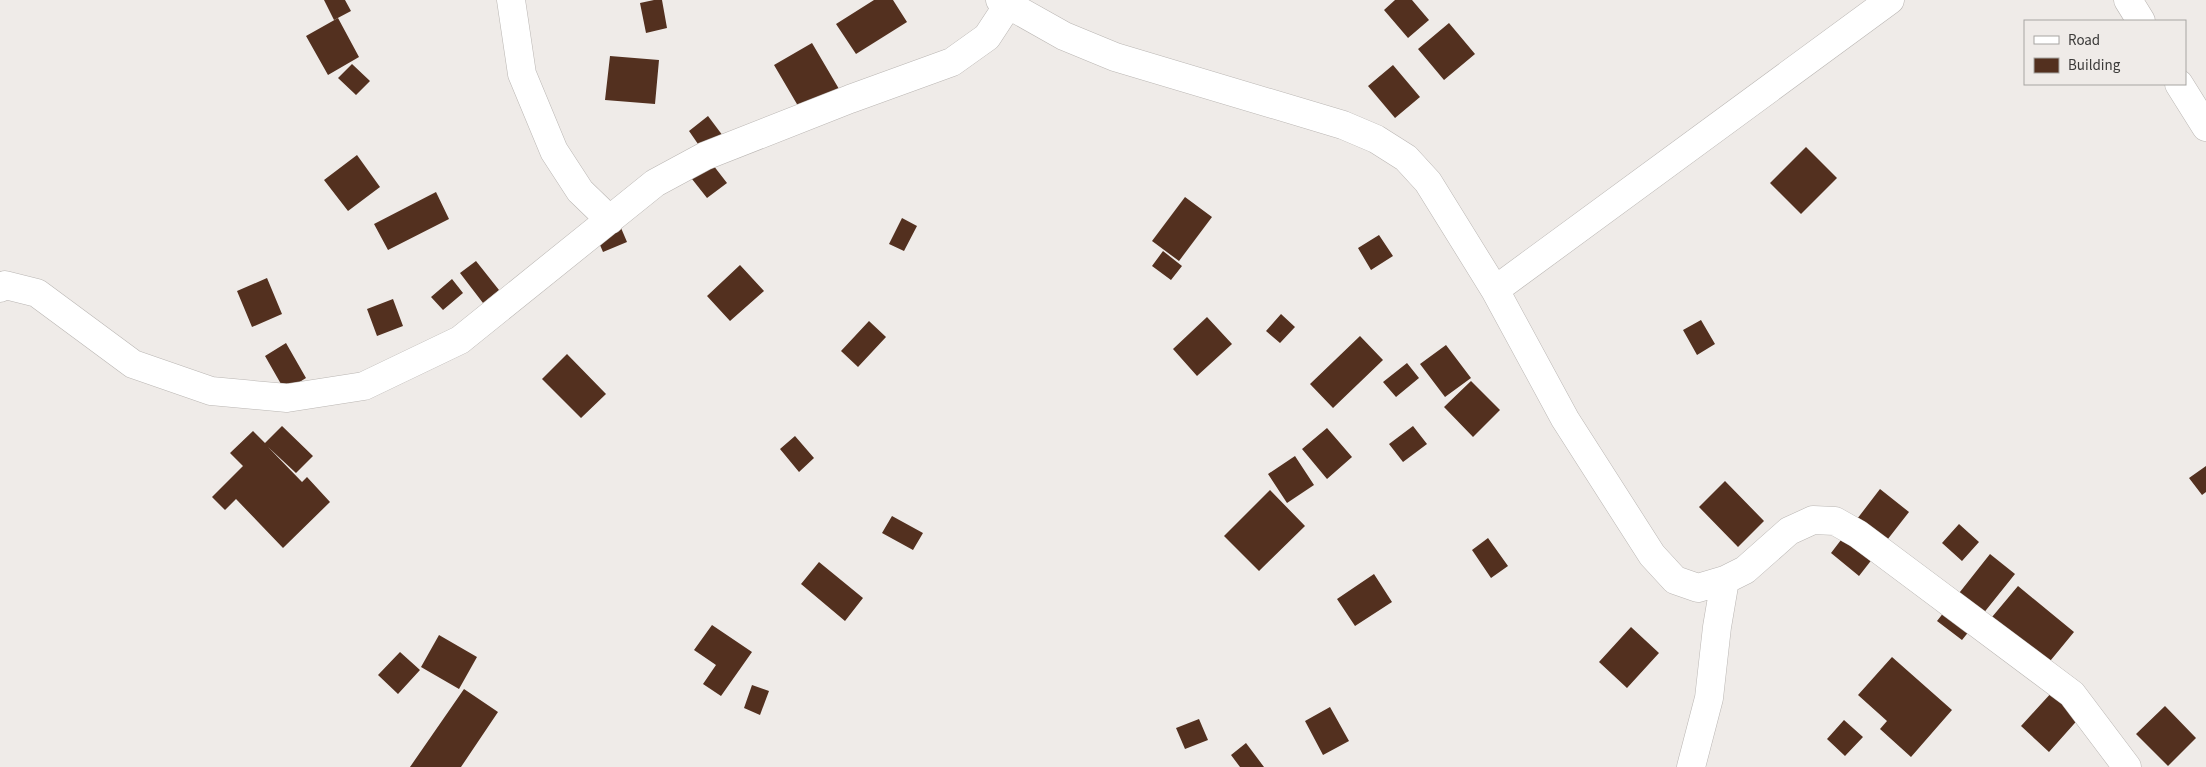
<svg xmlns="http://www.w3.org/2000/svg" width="2206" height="767" font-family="'Source Sans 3',sans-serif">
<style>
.building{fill:#53301f}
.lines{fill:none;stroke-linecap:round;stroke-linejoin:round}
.minor-casing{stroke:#bab6b3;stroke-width:29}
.minor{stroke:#fff;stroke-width:28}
</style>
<rect width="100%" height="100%" fill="#efebe8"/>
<path class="building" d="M 324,0 L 345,0 L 351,11 L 334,20 Z
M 654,0 L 662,0 L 667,28 L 646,33 L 640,3 Z
M 874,0 L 893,0 L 907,22 L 856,54 L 836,24 Z
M 1395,0 L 1412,0 L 1429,20 L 1408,38 L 1384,10 Z
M 338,18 L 359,57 L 328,75 L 306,36 Z
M 1449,23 L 1475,54 L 1444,80 L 1418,49 Z
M 812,43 L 849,106 L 811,128 L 774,65 Z
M 610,56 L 659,60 L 655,104 L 605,100 Z
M 352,64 L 370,81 L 356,95 L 338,78 Z
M 1393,65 L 1420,97 L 1395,118 L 1368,86 Z
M 708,116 L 723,136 L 703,152 L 727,183 L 707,198 L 677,160 L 698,144 L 689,131 Z
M 1806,147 L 1837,178 L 1801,214 L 1770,183 Z
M 357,155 L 380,187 L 348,211 L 324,180 Z
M 436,192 L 449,219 L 388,250 L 374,224 Z
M 1185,197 L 1212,217 L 1179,261 L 1152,241 Z
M 610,202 L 627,242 L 603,252 L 586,212 Z
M 902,218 L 917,226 L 904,251 L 889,244 Z
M 1379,235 L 1393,256 L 1371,270 L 1358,248 Z
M 1163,251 L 1182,266 L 1171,280 L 1152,266 Z
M 476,261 L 499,290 L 483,303 L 460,273 Z
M 740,265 L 764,291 L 730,321 L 707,296 Z
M 267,278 L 282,314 L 252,327 L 237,291 Z
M 452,279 L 463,293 L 443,310 L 431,297 Z
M 393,299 L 403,326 L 377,336 L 367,309 Z
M 1281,314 L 1295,327 L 1280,343 L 1266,331 Z
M 1207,317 L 1232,344 L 1197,376 L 1173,349 Z
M 1701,320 L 1715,344 L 1697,355 L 1683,330 Z
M 869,321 L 886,337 L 858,367 L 841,351 Z
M 1360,336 L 1383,360 L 1333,408 L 1310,384 Z
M 286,343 L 306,378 L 285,391 L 265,356 Z
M 1446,345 L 1471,378 L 1445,397 L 1420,364 Z
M 567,354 L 606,394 L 581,418 L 542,379 Z
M 1407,363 L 1419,378 L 1396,397 L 1383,382 Z
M 1471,381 L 1500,410 L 1473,437 L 1444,407 Z
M 282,426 L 313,456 L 296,473 L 268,447 L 302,482 L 307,477 L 330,502 L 283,548 L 236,499 L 225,510 L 212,497 L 243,466 L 230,453 L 253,431 L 265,443 Z
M 1413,426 L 1427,444 L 1403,462 L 1389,444 Z
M 1327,428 L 1352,457 L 1327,479 L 1302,449 Z
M 795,436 L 814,458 L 799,472 L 780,449 Z
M 1295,456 L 1314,485 L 1287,503 L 1268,474 Z
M 2206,466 L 2206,492 L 2202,495 L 2189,478 Z
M 1725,481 L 1764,521 L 1738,547 L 1699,507 Z
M 1880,489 L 1909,512 L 1859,576 L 1831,553 Z
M 1270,490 L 1305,526 L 1259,571 L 1224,536 Z
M 892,516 L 923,533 L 913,550 L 882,533 Z
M 1959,524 L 1979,542 L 1962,561 L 1942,543 Z
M 1488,538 L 1508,566 L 1491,578 L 1472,550 Z
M 1990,554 L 2015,574 L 1962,640 L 1937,621 Z
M 819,562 L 863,598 L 845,621 L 801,584 Z
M 1374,574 L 1392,602 L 1355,626 L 1337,599 Z
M 2018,586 L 2074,632 L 2046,666 L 2018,638 L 1992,617 Z
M 712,625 L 752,652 L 721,696 L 703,684 L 716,665 L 694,650 Z
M 1631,627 L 1659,653 L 1627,688 L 1599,662 Z
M 439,635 L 477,657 L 459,689 L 421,667 Z
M 400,652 L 420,670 L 398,694 L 378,675 Z
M 1892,657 L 1952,710 L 1911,757 L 1880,729 L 1887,721 L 1858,695 Z
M 2063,680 L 2090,706 L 2049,752 L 2021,726 Z
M 752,685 L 769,691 L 760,715 L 744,708 Z
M 464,689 L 498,712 L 461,767 L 410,767 Z
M 2165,706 L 2196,738 L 2168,766 L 2136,734 Z
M 1330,707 L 1349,741 L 1323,755 L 1305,721 Z
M 1199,719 L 1208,740 L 1185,749 L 1176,728 Z
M 1844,720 L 1863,737 L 1845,756 L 1827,739 Z
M 1246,743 L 1264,767 L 1240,767 L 1231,755 Z"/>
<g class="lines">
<defs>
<path id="minor" d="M 511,0 L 522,74 L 554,151 L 580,191 L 610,220
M 1000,0 L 1064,36 L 1115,57 L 1343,125 L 1376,139 L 1406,158 L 1428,182 L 1495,290 L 1565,419 L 1652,555 L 1675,580 L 1698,588 L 1725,580 L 1745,570 L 1789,531 L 1813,520 L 1835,521 L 1858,534 L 2072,694 L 2127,767
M 2128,0 L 2141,21
M 2179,84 L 2206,127
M 0,288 L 5,285 L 37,293 L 133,364 L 211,391 L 287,398 L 364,386 L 460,340 L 655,183 L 705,156 L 850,99 L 952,62 L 987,37 L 1008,5
M 1495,290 L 1890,0
M 1691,767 L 1709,698 L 1717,627 L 1725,580"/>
</defs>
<use href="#minor" class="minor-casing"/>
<use href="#minor" class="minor"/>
</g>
<rect x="2024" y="20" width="162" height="65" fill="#efebe8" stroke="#a7a5a2"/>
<rect x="2034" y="36" width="25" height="8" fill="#ffffff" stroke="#a7a5a2"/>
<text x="2068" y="45" font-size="15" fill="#3c3b3a">Road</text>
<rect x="2034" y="58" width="25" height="15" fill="#53301f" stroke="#a7a5a2"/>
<text x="2068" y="70" font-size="15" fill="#3c3b3a">Building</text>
</svg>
